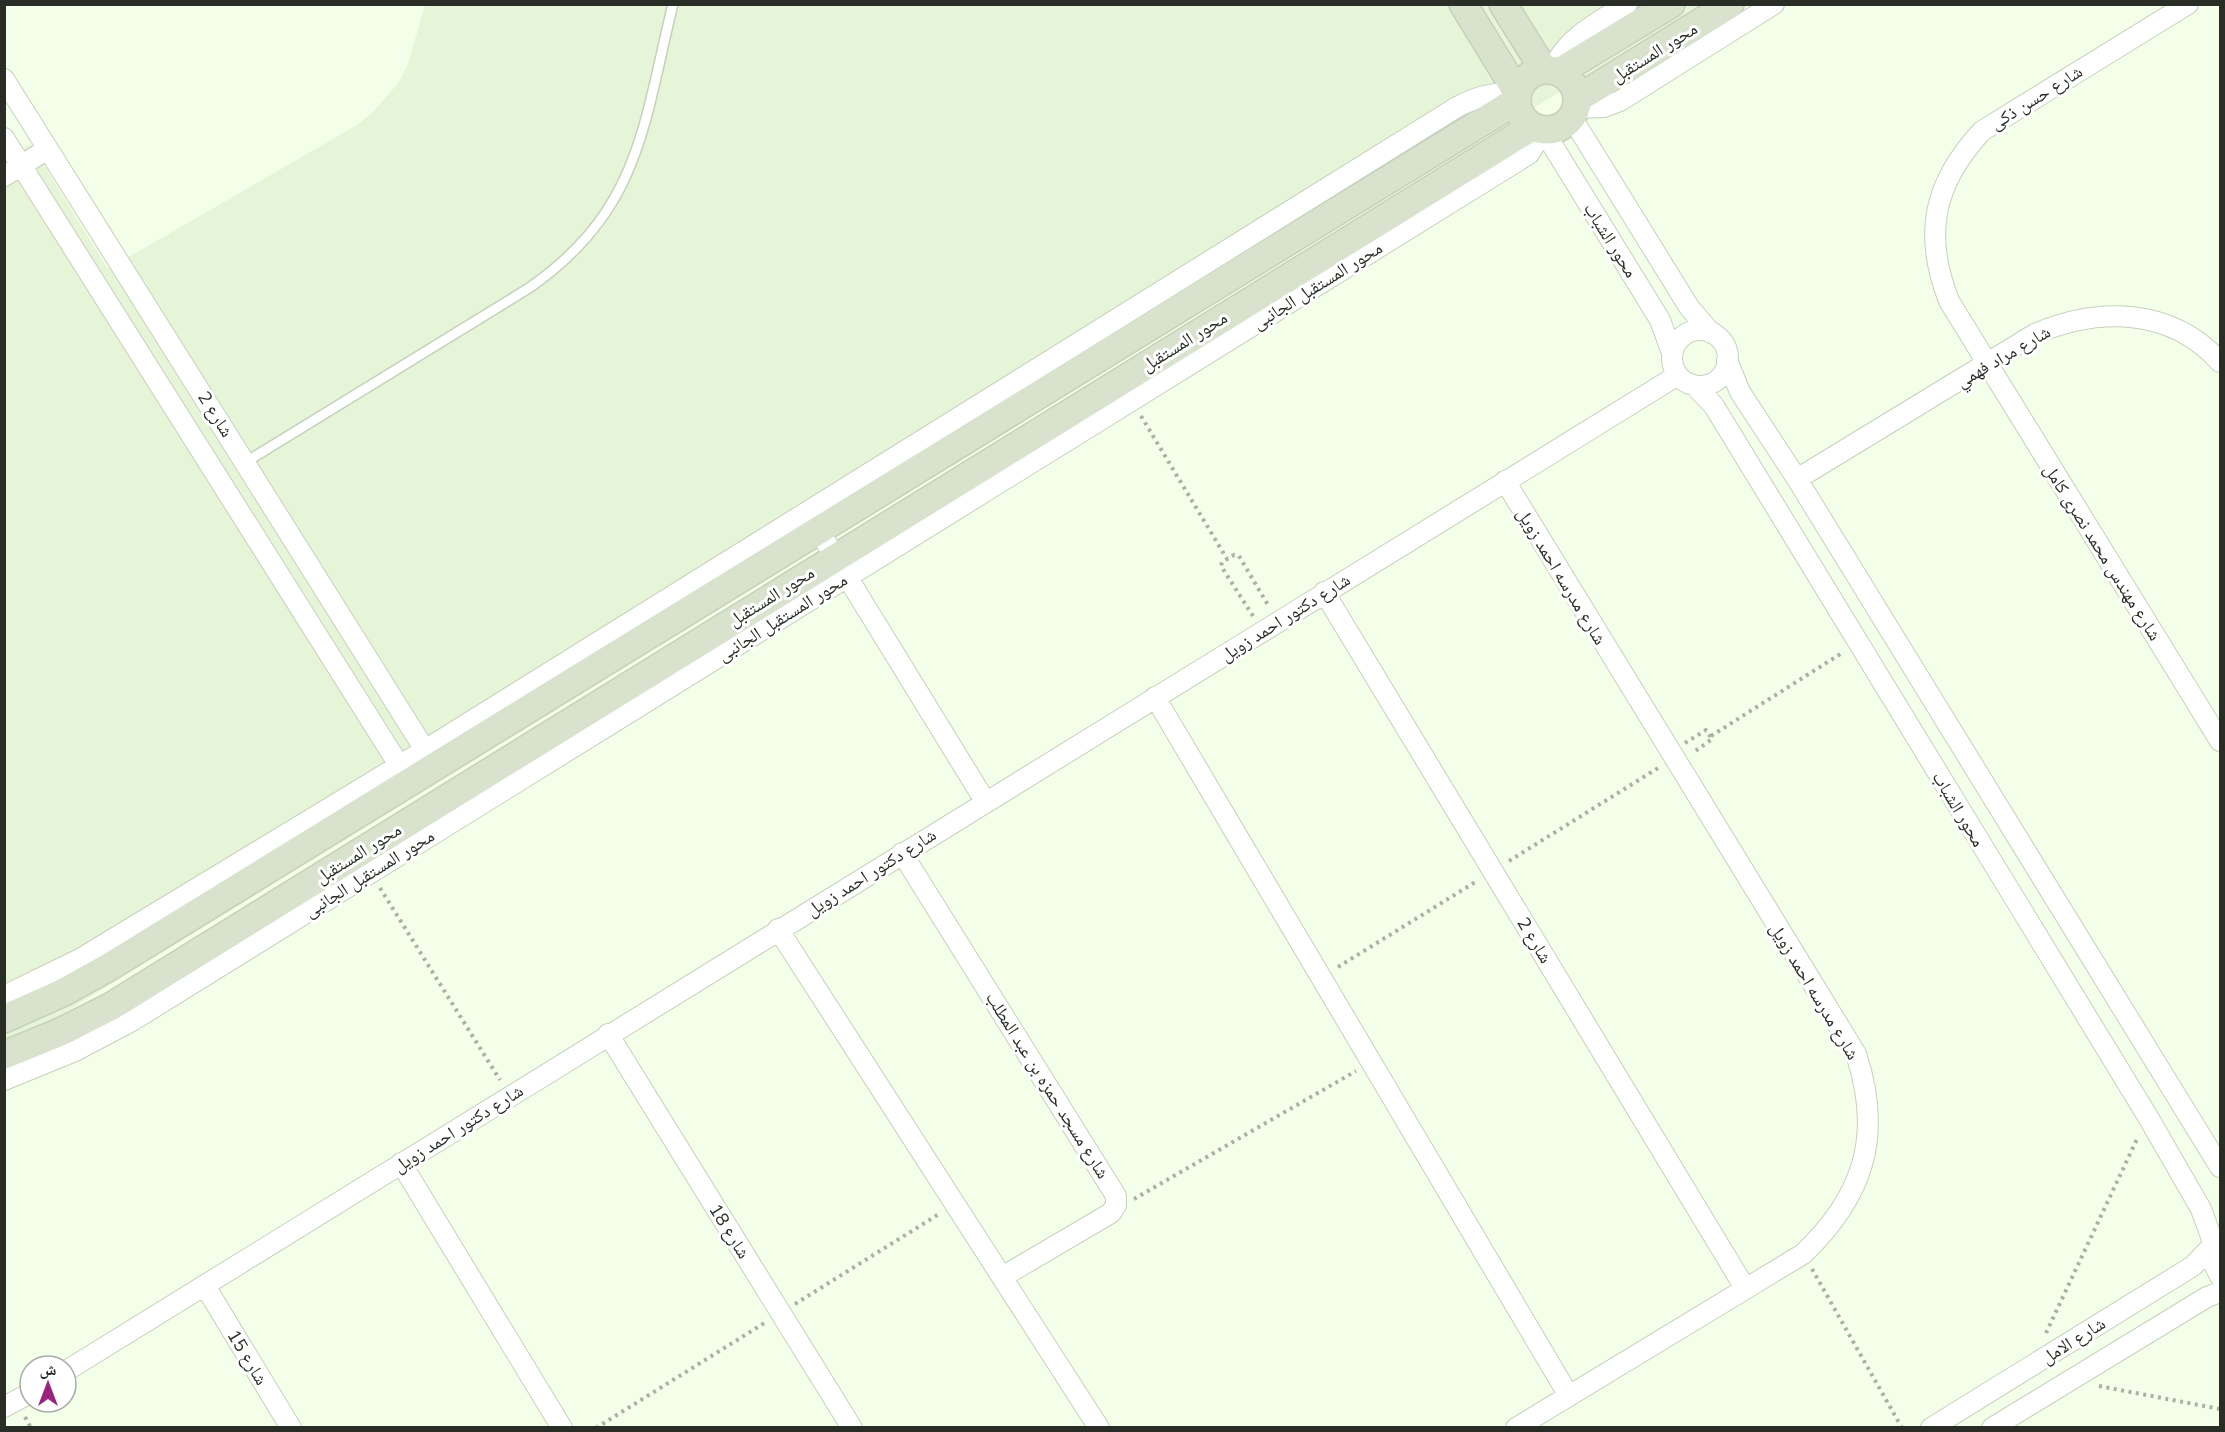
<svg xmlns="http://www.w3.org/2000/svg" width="2225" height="1432" font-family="Mulish,'Noto Naskh Arabic',sans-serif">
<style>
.built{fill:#e6f4d8}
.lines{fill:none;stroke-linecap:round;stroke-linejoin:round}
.lane-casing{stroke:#c6d1bb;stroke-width:12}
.street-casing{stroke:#c6d1bb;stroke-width:22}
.secondary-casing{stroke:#c6d1bb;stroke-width:30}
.path{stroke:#a9b2a1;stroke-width:4;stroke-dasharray:3 4.5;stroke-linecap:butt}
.lane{stroke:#fff;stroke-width:9}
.street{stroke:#fff;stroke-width:20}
.secondary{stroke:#d8e2cd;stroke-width:27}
.labels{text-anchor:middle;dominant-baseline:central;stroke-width:6;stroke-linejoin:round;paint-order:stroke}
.street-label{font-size:18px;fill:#292d25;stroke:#fff}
</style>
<rect width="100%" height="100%" fill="#f4ffe9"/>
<path class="built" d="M 425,5 L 1701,5 L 48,1023 L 5,1041 L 4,159 L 31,144 L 108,269 L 357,125 L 373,112 L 399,82 L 408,64 Z"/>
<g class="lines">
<defs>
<path id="lane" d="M 246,462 L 529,288 C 640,211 643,126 673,4"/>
<path id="street" d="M 2188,4 L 1982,131 C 1933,184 1923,234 1949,301 L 2220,741
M 1552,70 C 1567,37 1597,23 1627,4
M 4,79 L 425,750
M 1576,108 L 1604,107 L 1620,101 L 1774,4
M 1572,118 L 1689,307 L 1711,333
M 1543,130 L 1660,320 L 1672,353
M 4,138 L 399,765
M 4,176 L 48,149
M1672 358a28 28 0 1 1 56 0a28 28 0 1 1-56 0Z
M 1727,360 L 1740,392 L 1797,479 L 2220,1167
M 1694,385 L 1714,406 L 2148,1117 L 2201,1209 L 2212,1239
M 1797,479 L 2035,334 C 2098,307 2171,307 2220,362
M 1505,481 L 1856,1054 C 1883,1135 1864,1196 1803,1254 L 1516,1428
M 819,531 L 985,801
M 1324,592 L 1745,1288
M 1155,697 L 1569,1396
M 902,853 L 1116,1196 L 1116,1205 L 1111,1213 L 1002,1277
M 778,929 L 1099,1428
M 4,996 L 80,959 L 425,750 L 1457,107 C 1478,96 1494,92 1517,94
M 608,1034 L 852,1428
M 4,1080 L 75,1051 L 132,1021 L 1529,154 L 1536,143 L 1537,129
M 401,1163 L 562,1428
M 2212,1241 L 2211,1258 L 2220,1276
M 205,1286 L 291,1428
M 66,1371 L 1678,375
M 4,1407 L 30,1393
M 1931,1428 L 2193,1266 L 2210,1248
M 1992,1428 L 2207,1297 L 2220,1292"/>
<path id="secondary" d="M 1463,4 L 1517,92
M 1503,4 L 1544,70
M1517 100a30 30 0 1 1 60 0a30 30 0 1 1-60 0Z
M 1559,72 L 1671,4
M 1577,99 L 1730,4
M 4,1019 L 62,993 L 109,967 L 1516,101
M 4,1055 L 58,1033 L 110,1007 L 1532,127"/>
</defs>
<use href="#lane" class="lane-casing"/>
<use href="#street" class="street-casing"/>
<use href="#secondary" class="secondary-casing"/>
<path class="path" d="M 1141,416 L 1227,559
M 1253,616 L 1221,566 L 1222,562 L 1234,555 L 1239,556 L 1268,605
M 1711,736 L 1842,653
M 1685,743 L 1706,730 L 1712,739 L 1694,752
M 1509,861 L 1658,768
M 380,888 L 500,1080
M 1338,967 L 1477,881
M 1134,1199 L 1356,1071
M 1812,1269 L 1902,1428
M 795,1304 L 939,1214
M 2046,1333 L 2138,1137
M 2099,1386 L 2220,1409
M 25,1417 L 31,1428
M 596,1428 L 766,1322"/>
<use href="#lane" class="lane"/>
<use href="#street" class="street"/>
<use href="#secondary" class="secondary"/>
</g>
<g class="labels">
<g class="street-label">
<text transform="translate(1654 52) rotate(-32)">محور المستقبل</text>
<text transform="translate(2036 97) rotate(-32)">شارع حسن ذكى</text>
<text transform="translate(1611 240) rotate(58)">محور الشباب</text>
<text transform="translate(1317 285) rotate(-32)">محور المستقبل الجانبى</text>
<text transform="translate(1184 341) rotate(-32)">محور المستقبل</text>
<text transform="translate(2003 356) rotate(-30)">شارع مراد فهمي</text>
<text transform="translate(216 414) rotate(58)">شارع 2</text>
<text transform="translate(2103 552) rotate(58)">شارع مهندس محمد نصرى كامل</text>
<text transform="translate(1562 576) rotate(59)">شارع مدرسه احمد زويل</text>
<text transform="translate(771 596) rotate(-32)">محور المستقبل</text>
<text transform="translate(782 617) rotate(-32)">محور المستقبل الجانبى</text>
<text transform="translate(1285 617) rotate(-32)">شارع دكتور احمد زويل</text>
<text transform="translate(1959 809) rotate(59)">محور الشباب</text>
<text transform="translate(358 853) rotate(-32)">محور المستقبل</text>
<text transform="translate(871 872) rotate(-32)">شارع دكتور احمد زويل</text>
<text transform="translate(369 873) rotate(-32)">محور المستقبل الجانبى</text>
<text transform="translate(1535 940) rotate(59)">شارع 2</text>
<text transform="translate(1815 991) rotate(59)">شارع مدرسه احمد زويل</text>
<text transform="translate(1048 1085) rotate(58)">شارع مسجد حمزه بن عبد المطلب</text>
<text transform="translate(458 1128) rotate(-32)">شارع دكتور احمد زويل</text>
<text transform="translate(730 1231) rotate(58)">شارع 18</text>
<text transform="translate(2073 1340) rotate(-32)">شارع الامل</text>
<text transform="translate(248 1357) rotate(59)">شارع 15</text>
</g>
</g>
<rect width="2225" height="1432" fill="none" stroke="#292d25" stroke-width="12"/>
<g transform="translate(48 1384)"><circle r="28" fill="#ffffff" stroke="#a9aba8" stroke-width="1.5"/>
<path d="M0-4.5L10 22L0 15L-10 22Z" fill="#9a237e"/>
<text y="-9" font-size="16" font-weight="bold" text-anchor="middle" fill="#292d25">ش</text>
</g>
</svg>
